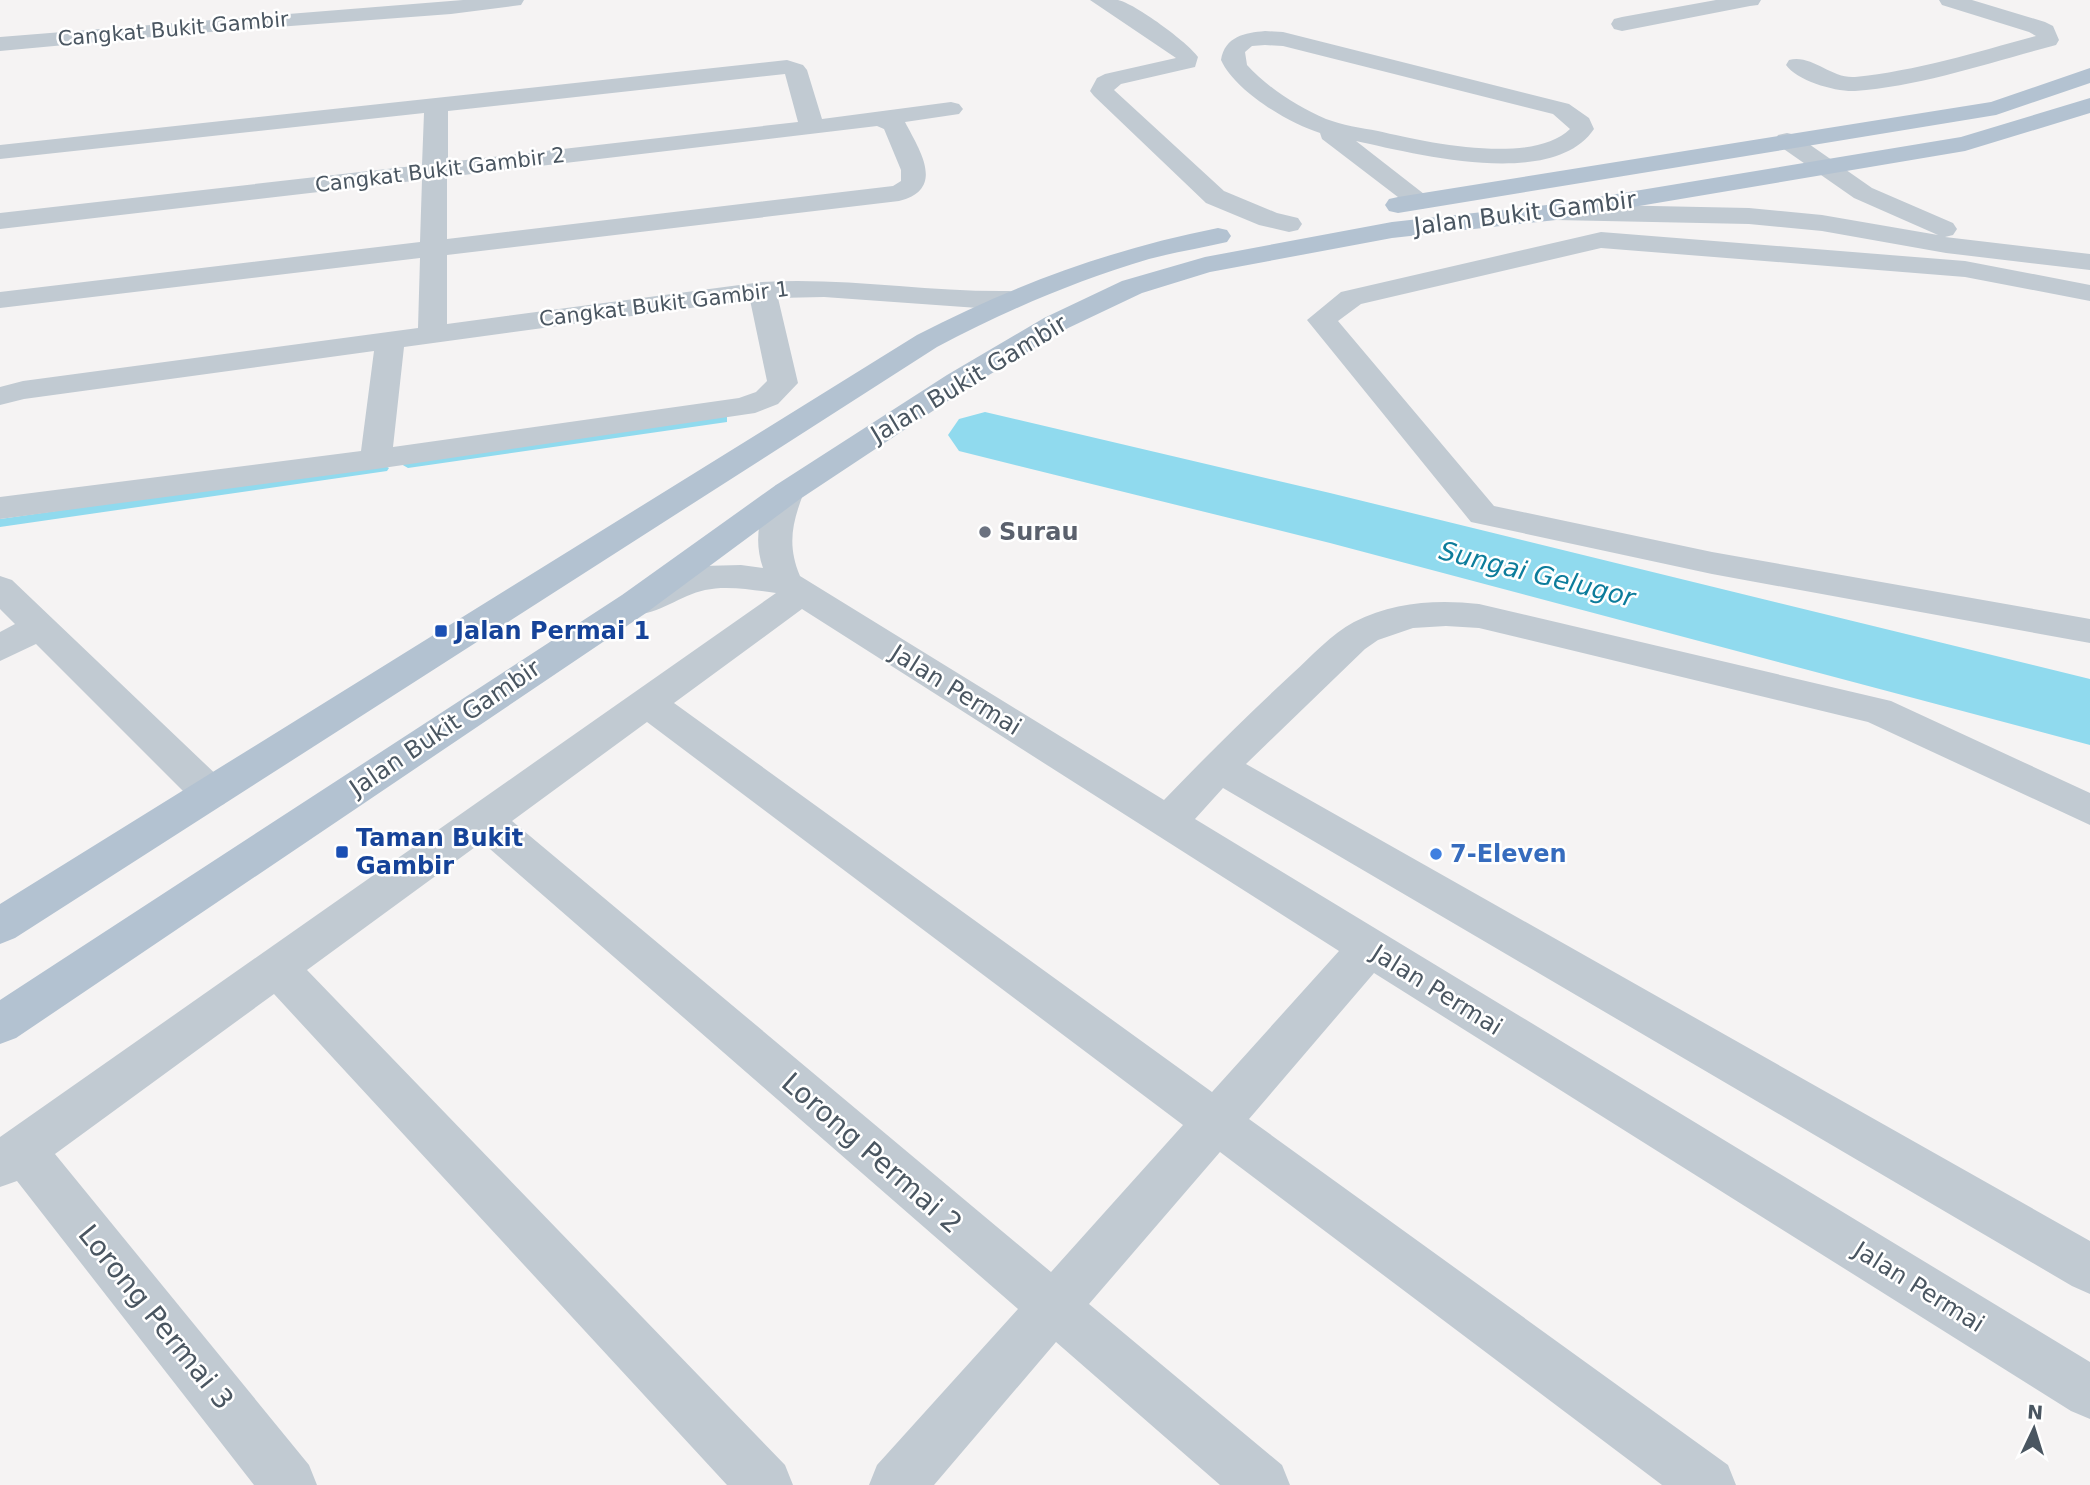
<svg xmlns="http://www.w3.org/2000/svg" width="2090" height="1485" font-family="'DejaVu Sans',sans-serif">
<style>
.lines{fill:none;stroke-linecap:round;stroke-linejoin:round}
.stream{fill:#90daee;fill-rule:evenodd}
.river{fill:#90daee;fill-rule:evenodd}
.minor{fill:#c1cad2;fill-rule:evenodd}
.major{fill:#b3c2d1;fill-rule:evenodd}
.worship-dot{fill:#6b7280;stroke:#fff;stroke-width:2.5}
.transit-dot{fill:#1a4fb4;stroke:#fff;stroke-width:2.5}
.shop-dot{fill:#3f7fe0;stroke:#fff;stroke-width:2.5}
.labels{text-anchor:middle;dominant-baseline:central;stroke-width:5;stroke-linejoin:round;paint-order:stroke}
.far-street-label{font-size:21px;fill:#4a5661;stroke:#fff}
.street-label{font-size:24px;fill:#4a5661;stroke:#fff}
.worship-label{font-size:24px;font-weight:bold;fill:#5b616d;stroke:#fff;text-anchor:start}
.transit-label{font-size:24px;font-weight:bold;fill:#164399;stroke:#fff;text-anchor:start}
.shop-label{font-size:24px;font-weight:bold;fill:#366cbe;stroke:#fff;text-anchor:start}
.water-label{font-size:26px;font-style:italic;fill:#0c7c9b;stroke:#fff}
.near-street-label{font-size:28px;fill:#4a5661;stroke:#fff}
</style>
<rect width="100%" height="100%" fill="#f5f3f3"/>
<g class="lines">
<path class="stream" d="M 723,415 L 727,416 L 727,422 L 408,468 L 401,464 L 408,460 Z
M 382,464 L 389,468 L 387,471 L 0,527 L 0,519 Z"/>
<path class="river" d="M 985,412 L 1330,493 L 2090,679 L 2090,745 L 1330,543 L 959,451 L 948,435 L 959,419 Z"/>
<path class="minor" d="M 463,0 L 524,0 L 521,5 L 513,6 L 451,14 L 184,34 L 0,51 L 0,37 Z
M 1090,0 C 1099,0 1109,0 1118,0 C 1134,3 1189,43 1198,57 L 1195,67 L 1121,84 L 1114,90 L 1224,191 L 1277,213 L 1298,218 L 1302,224 L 1298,230 L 1289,232 L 1259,225 L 1206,203 L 1094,96 L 1090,91 L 1097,78 L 1105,74 L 1176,58 Z
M 1716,0 L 1761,0 L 1758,5 L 1750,6 L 1622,31 L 1614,29 L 1611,24 L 1614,19 L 1622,17 Z
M 1939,0 L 1972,0 L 2045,22 L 2053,26 L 2059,40 L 2056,45 C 1991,62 1922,86 1855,91 C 1836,92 1797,81 1786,65 L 1789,60 C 1812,54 1831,79 1855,77 C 1916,71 1977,52 2036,36 L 2029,32 L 1942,5 Z
M 1265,31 L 1283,32 L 1569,104 L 1589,118 L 1594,129 C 1553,190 1416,154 1356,141 L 1433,201 L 1429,207 L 1420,209 L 1411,207 L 1322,139 L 1320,133 C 1288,123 1235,91 1221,60 C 1225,36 1245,33 1265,31 ZM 1265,45 L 1283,46 L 1553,114 L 1570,129 C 1532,166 1425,142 1378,131 C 1361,128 1342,125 1326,119 C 1298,107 1268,88 1247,65 L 1245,52 L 1252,46 Z
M 787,60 L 803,65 L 807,70 L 822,119 L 951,102 L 959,104 L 963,109 L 959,114 L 905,122 C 920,151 946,189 899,201 L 447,255 L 447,324 L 762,282 C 845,277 926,292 1009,291 L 1019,293 L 1023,299 L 1019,305 L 978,308 L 824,297 L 778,298 L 798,383 L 778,404 L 755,413 L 376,469 L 0,519 L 0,497 L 361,451 L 374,351 L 24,399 L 0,405 L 0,387 L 23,381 L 418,328 L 420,258 L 0,308 L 0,292 L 420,242 L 422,180 L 0,229 L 0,213 L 422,165 L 424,113 L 0,159 L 0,145 ZM 785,74 L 798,122 L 448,162 L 448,111 ZM 877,126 L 884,129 L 901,170 L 901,181 L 893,186 L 447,239 L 447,177 ZM 750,300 L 767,381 L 756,392 L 739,398 L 393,447 L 404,347 Z
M 1787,133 L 1796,135 L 1872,188 L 1953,223 L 1957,229 L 1953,235 L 1945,237 L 2090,254 L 2090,270 L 1946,253 L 1822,231 L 1749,224 L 1556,220 L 1547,218 L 1543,212 L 1547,206 L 1556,204 L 1749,208 L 1822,215 L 1938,235 L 1854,198 L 1778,145 L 1775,140 L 1778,135 Z
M 1601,232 L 1965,261 L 2090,285 L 2090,301 L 1965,277 L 1601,248 L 1361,304 L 1338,321 L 1494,506 L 1712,552 L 2090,619 L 2090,643 L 1712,574 L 1471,522 L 1307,320 L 1341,292 Z
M 788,482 L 800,485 L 804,492 C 792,523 787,545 800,576 L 1164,800 C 1206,756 1249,714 1293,673 C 1312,656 1331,634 1354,622 C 1393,602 1437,599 1479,604 L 1891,701 L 2090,793 L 2090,825 L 1868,722 L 1479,628 L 1446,626 L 1413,628 L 1378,640 L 1365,649 L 1246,764 L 2090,1241 L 2090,1294 L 2072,1286 L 1223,788 L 1195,819 L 2090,1362 L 2090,1419 L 2071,1411 L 1374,973 L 1249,1119 L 1728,1465 L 1736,1485 L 1662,1485 L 1220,1152 L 1089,1304 L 1282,1465 L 1290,1485 L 1220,1485 L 1056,1342 L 934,1485 L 869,1485 L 877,1465 L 1018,1309 L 482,842 L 307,970 L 785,1465 L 793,1485 L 727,1485 L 274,994 L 55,1154 L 309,1465 L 317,1485 L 254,1485 L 17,1181 L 0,1187 L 0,1137 L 776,593 C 754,590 727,585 705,590 C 677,596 651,621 623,613 L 617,604 L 623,595 L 702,566 L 741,565 L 763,568 C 753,539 759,511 776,485 ZM 802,609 L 1339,951 L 1212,1092 L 674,703 ZM 647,722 L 1183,1125 L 1051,1272 L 512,821 Z
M 0,576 L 12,580 L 224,782 L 230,793 L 224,804 L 210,808 L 196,804 L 36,644 L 0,661 L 0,632 L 15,624 L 0,609 Z"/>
<path class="major" d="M 2090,68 L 2090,83 L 1996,115 L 1398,213 L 1389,211 L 1385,205 L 1389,199 L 1398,197 L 1991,102 Z
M 2090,98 L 2090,113 L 1965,151 L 1556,220 L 1392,238 L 1210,272 L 1142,293 L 1064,330 L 969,387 L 800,499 L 646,613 L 16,1038 L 0,1044 L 0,1000 L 622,595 L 776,485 L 947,375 L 1044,318 L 1122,281 L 1205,257 L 1392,222 L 1556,204 L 1961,137 Z
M 1218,228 L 1227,230 L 1231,236 L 1227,242 C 1202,248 1175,252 1149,259 C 1075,281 1005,311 937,347 L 15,938 L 0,944 L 0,904 L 917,335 C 1013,285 1112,249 1218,228 Z"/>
</g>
<circle class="worship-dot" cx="985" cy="532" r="7"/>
<g class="transit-dot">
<rect x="434" y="624" width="14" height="14" rx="3.5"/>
<rect x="335" y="845" width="14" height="14" rx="3.5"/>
</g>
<circle class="shop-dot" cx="1436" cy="854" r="7"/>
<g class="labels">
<g class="far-street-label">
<text transform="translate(173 29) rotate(-5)">Cangkat Bukit Gambir</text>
<text transform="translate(440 170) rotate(-7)">Cangkat Bukit Gambir 2</text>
<text transform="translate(664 304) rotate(-7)">Cangkat Bukit Gambir 1</text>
</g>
<g class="street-label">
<text transform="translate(1525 213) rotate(-7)">Jalan Bukit Gambir</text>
<text transform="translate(969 379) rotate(-31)">Jalan Bukit Gambir</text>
<text transform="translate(956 690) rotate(32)">Jalan Permai</text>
<text transform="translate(445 728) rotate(-34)">Jalan Bukit Gambir</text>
<text transform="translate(1437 990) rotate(32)">Jalan Permai</text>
<text transform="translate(1919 1287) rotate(32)">Jalan Permai</text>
</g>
<g class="worship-label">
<text x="999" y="532">Surau</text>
</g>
<g class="transit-label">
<text x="455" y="631">Jalan Permai 1</text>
<text x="356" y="838">Taman Bukit<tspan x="356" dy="28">Gambir</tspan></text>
</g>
<g class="shop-label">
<text x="1450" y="854">7-Eleven</text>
</g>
<g class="water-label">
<text transform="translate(1537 574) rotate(14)">Sungai Gelugor</text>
</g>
<g class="near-street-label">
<text transform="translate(872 1153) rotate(41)">Lorong Permai 2</text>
<text transform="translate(156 1317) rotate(51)">Lorong Permai 3</text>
</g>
</g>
<g transform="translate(2034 1429) rotate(4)" stroke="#ffffff" stroke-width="5" paint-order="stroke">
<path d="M0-5L12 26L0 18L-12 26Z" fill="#4a5661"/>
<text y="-10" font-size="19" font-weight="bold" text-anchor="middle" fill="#4a5661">N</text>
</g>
</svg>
